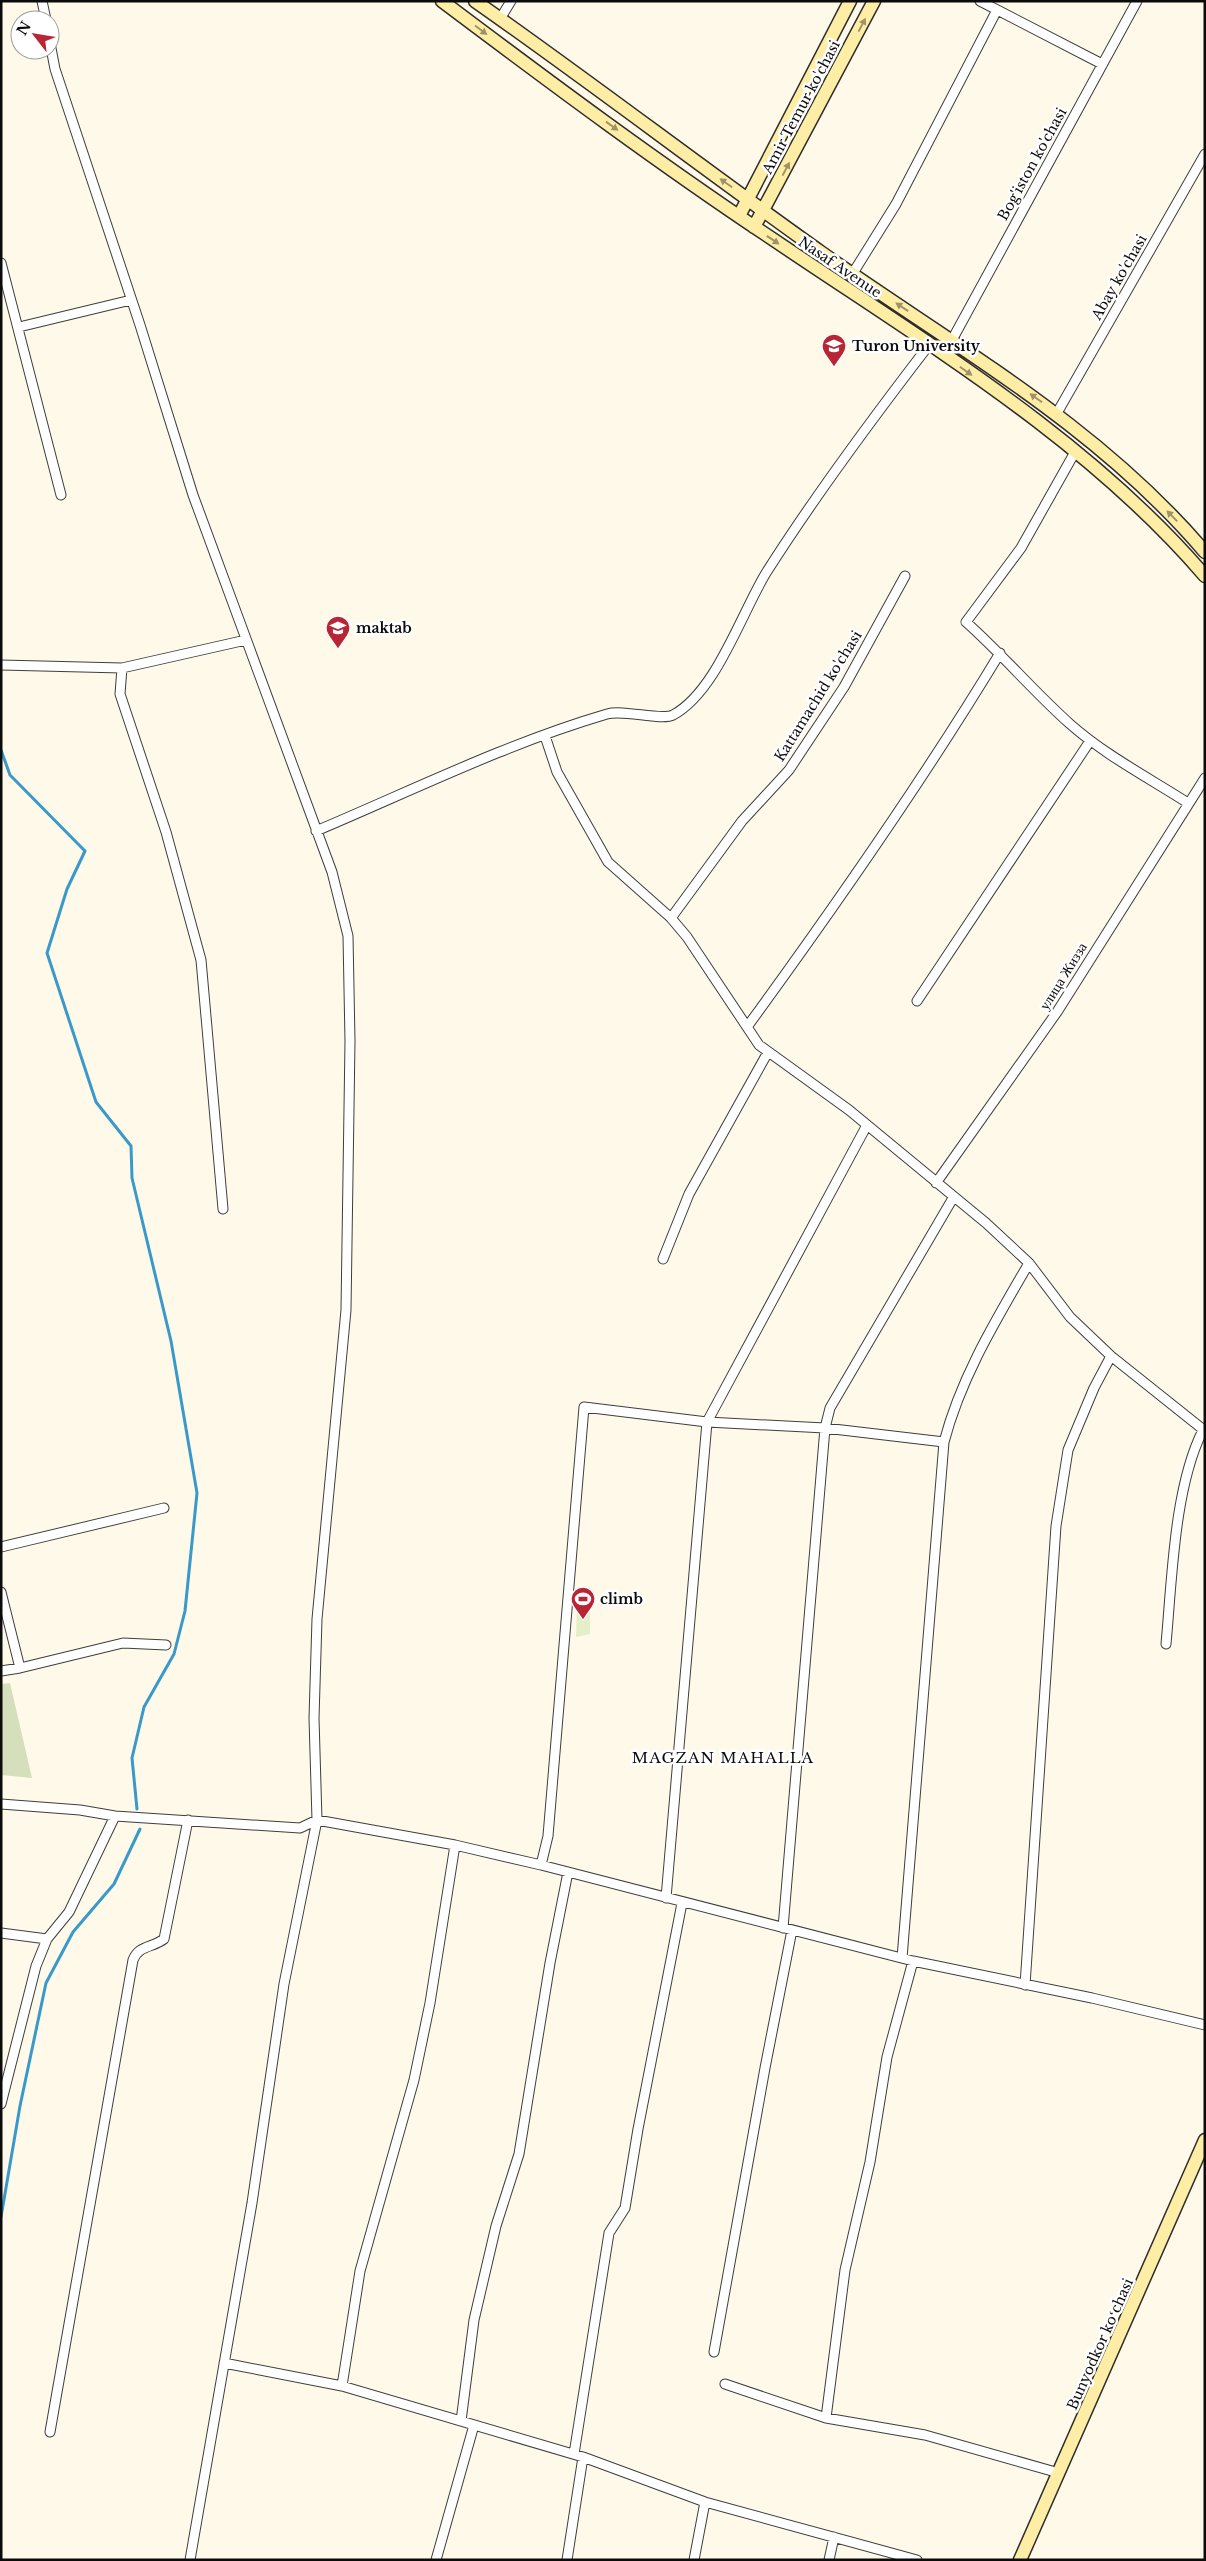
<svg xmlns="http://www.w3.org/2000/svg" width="1206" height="2561" font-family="'Libre Baskerville',serif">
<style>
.cemetery{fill:#d6dfbc}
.pitch{fill:#e3efc6}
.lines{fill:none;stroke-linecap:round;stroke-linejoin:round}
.stream{stroke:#3899ca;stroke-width:3}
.street-casing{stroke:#3e3e3e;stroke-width:11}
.secondary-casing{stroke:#2d2d2d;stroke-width:15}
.street{stroke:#fff;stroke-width:9}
.secondary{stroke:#feeea5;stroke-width:12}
.oneway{fill:#9d9367}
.labels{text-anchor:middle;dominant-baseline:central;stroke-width:5;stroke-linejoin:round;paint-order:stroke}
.street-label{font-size:14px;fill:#0b0b0b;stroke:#fff}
.poi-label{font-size:14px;font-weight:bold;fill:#0b0b0b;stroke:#fff;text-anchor:start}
.neighbourhood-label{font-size:15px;letter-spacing:1px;fill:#0b0b0b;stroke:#fff}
</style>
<rect width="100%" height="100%" fill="#fff9e9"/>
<path class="cemetery" d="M 10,1683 L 32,1778 L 1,1775 L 1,1684 Z"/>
<path class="pitch" d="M 577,1605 L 590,1605 L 590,1634 L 576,1637 Z"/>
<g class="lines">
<path class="stream" d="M 1,750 L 10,775 L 85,851 L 67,889 L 47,953 L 96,1102 L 131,1146 L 132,1178 L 171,1341 L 197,1493 L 185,1611 L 174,1654 L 144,1707 L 132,1758 L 137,1809
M 1,2217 L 20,2106 L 46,1983 L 73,1932 L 114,1884 L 140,1829"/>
<defs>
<path id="street" d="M 42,1 L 46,20
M 980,1 L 1102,64
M 500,19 L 511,1
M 50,43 L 55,69 L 140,325 L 193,495 L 332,872 L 348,936 L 350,1041 L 346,1310 L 317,1619 L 314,1718 L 317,1820 L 284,1984 L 252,2203 L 190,2560
M 1,263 L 61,495
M 853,273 L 896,204 L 997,10
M 19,327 L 131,300
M 952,340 L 1137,1
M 1057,413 L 1205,154
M 1075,452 L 1021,548 L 966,622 C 1002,654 1034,692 1070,724 C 1105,755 1149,778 1188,803
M 1,665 L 122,668 L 246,640
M 122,668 L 120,694 L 166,832 L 201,960 L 223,1209
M 545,736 L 557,772 L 608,862 L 671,918 L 687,937 L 759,1045 L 849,1110 L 986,1223 L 1029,1263 L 1070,1317 L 1111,1356 L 1205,1431
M 316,831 C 411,791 508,743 607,714 C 623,709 661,721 673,715 C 716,692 741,614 766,573 C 816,494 872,419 929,345
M 671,918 L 742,821 L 789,770 L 844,687 L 905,576
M 917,1001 L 1090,741
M 747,1027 C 836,905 922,782 1000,653
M 936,1183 L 1057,1012 L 1205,778
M 663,1259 L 689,1194 L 768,1052
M 1,1547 L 164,1508
M 1,1592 L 20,1668
M 1166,1644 C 1172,1580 1174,1487 1203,1430
M 1,1671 L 20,1668 L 123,1643 L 166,1645
M 1,1804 L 80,1810 L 115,1816 L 300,1828 L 317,1820 L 455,1845 L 541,1865 L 913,1961 L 1092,1998 L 1205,2025
M 541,1865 L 548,1836 L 584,1407 L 707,1422 L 825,1428 L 944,1442
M 666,1898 L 707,1422 L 867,1125
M 783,1928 L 825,1428 L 830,1408 L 953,1198
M 1,1933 L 47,1939
M 902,1958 L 944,1442 C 961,1377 996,1320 1029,1263
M 1025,1985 L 1056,1526 L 1068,1450 L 1094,1388 L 1111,1356
M 1,2104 L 36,1966 L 47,1939 L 69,1912 L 115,1816
M 714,2352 L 765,2068 L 792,1930
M 224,2363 L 342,2386 L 583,2457 L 705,2502 L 917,2560
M 725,2384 L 826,2418 L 925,2435 L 1059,2473
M 342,2386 L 360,2271 L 414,2080 L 430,2003 L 455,1845
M 826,2418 L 845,2270 L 870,2162 L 887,2057 L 913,1961
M 461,2421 L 474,2320 L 496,2226 L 519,2154 L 550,1963 L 568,1872
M 50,2432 L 133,1960 C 139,1945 152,1948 164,1939 L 188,1820
M 574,2454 L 609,2233 L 625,2208 L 638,2129 L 682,1903
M 436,2560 L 474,2425
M 567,2560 L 583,2457
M 694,2560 L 705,2502
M 829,2560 L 834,2537"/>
<path id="secondary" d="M 442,1 C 551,83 661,165 774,240 C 923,341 1087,438 1205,576
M 475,1 C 592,83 705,170 822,253 C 955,347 1097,425 1205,552
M 739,216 L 850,1
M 754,227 L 874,1
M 1020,2560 L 1205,2140"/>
</defs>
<use href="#street" class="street-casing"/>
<use href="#secondary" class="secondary-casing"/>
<use href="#street" class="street"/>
<use href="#secondary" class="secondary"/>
</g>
<defs><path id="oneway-solid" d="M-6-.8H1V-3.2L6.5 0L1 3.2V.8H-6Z" transform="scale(1.25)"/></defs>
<g class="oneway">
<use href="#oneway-solid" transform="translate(862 25) rotate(-62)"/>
<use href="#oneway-solid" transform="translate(481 30) rotate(37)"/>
<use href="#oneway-solid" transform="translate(612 126) rotate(36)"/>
<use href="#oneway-solid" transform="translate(786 169) rotate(-62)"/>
<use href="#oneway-solid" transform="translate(726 183) rotate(-145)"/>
<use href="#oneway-solid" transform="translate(773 240) rotate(34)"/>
<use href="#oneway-solid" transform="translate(902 307) rotate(-146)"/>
<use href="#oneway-solid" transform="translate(966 371) rotate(35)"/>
<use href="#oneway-solid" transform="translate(1036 398) rotate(-145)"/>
<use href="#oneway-solid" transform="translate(1172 516) rotate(-134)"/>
</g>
<defs>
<symbol id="university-pin" viewBox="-11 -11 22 30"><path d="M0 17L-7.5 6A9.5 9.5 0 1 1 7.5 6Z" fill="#b82636" stroke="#fff"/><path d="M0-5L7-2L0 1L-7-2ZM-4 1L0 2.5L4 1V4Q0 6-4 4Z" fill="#fff"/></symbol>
<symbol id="school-pin" viewBox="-11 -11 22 30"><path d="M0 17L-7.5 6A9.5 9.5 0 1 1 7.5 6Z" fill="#b82636" stroke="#fff"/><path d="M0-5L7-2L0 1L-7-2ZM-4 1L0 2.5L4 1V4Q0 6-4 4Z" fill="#fff"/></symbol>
<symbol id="stadium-pin" viewBox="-11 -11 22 30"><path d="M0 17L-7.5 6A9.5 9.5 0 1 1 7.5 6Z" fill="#b82636" stroke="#fff"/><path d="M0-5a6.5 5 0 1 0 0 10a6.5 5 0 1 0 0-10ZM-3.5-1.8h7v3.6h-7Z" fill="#fff"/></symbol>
</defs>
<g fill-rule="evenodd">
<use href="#university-pin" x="820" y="332" width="28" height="38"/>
<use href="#school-pin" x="324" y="614" width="28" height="38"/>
<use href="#stadium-pin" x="569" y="1585" width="28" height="38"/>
</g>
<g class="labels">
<g class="street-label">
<text transform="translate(801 107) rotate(-62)">Amir Temur ko'chasi</text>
<text transform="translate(1032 164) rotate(-61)">Bog'iston ko'chasi</text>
<text transform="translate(840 267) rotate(34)">Nasaf Avenue</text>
<text transform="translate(1119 277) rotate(-60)">Abay ko'chasi</text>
<text transform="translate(818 696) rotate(-58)">Kattamachid ko'chasi</text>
<text transform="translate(1063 976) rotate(-58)">улица Жизза</text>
<text transform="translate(1100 2344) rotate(-66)">Bunyodkor koʻchasi</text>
</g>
<g class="poi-label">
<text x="852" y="346">Turon University</text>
<text x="356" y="628">maktab</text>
<text x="600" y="1599">climb</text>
</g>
<g class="neighbourhood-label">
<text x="723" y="1757">MAGZAN MAHALLA</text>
</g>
</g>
<rect width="1206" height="2561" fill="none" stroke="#0b0b0b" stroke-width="5"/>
<g transform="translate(35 35) rotate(301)"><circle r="24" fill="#ffffff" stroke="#9d9d9d"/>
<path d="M0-4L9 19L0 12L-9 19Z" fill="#b82636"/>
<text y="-8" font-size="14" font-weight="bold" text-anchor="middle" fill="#0b0b0b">N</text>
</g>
</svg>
